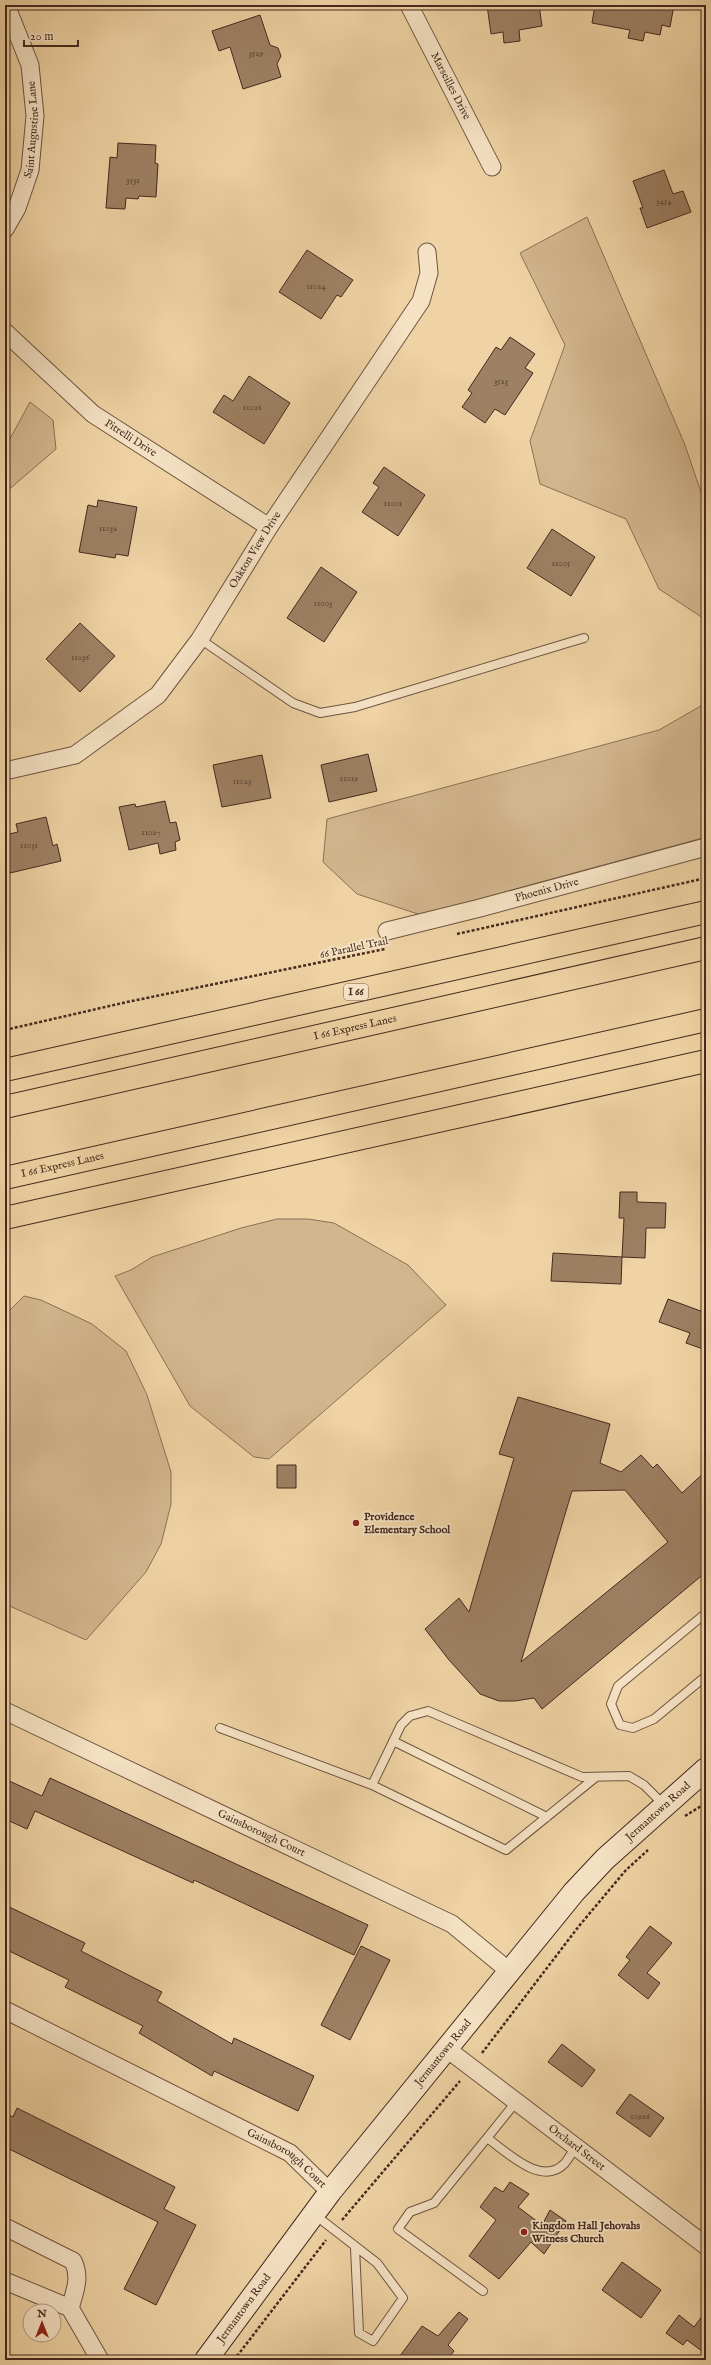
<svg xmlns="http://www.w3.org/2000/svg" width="711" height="2365" font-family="'IM FELL English',serif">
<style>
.green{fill:#d2b68d;stroke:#8b7056}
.building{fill:#9d8164;stroke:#44291e;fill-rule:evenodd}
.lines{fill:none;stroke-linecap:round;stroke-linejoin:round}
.lane-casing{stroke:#6f5440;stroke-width:10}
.street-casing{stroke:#6f5440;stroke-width:19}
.secondary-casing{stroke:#44291e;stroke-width:24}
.highway-casing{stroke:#44291e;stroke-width:24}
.path{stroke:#44291e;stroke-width:2.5;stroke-dasharray:3 2;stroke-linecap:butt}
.lane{stroke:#f5e2c4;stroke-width:8}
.street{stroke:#f5e2c4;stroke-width:17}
.secondary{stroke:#f5e2c4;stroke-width:22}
.highway{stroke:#efd3a4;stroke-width:22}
.poi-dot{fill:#8f2418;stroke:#f5e2c4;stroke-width:1.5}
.labels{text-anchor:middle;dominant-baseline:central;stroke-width:3.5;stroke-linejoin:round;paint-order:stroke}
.number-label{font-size:9px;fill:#5a3f30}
.shield{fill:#f5e2c4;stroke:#796050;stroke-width:1}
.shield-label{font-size:10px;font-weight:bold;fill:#44291e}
.street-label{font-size:11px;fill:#44291e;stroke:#f5e2c4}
.poi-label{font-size:11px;font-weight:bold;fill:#44291e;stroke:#f5e2c4;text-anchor:start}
</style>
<rect width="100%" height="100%" fill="#efd3a4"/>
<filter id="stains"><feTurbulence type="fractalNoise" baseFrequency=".005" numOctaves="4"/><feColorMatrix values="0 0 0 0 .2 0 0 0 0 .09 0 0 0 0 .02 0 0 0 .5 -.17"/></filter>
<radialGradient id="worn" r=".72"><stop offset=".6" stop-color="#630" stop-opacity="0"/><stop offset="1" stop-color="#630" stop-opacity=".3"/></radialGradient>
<path class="green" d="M 587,217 L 685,445 L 706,507 L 706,620 L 659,589 L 626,519 L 540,484 L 530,441 L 565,345 L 520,253 Z
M 30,402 L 53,420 L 56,449 L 5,493 L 5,448 Z
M 706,703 L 706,837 L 421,915 L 357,894 L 323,862 L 327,819 L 659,730 Z
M 277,1219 L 308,1219 L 334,1223 L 408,1265 L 446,1305 L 269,1459 L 254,1457 L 190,1406 L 115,1276 L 131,1270 L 152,1257 L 241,1228 Z
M 24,1296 L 41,1300 L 92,1324 L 126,1351 L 147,1395 L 171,1472 L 171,1504 L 161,1544 L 146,1572 L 86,1640 L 5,1604 L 5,1315 Z"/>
<path class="building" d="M 487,5 L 539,5 L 542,26 L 519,30 L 520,41 L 504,43 L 503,32 L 491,34 Z
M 595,5 L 674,5 L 670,27 L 662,25 L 660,35 L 645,32 L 643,41 L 628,38 L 630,30 L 592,23 Z
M 260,15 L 270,45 L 278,48 L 281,56 L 277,64 L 281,77 L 243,89 L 230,47 L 219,51 L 212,31 Z
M 118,143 L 156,145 L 155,163 L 158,164 L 156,197 L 139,196 L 138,199 L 126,198 L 125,209 L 106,208 L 110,157 L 117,158 Z
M 664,170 L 673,194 L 683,191 L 691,212 L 647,228 L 640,208 L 643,208 L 633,181 Z
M 307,250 L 353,280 L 341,297 L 337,295 L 321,319 L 279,292 Z
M 510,337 L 535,354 L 525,368 L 533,373 L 505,415 L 495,409 L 485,423 L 462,407 L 472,393 L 468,390 L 496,347 L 501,350 Z
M 249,376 L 290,403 L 264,444 L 213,412 L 224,395 L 233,401 Z
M 384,467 L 425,495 L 398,536 L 362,512 L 379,487 L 373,483 Z
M 98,500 L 137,507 L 128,556 L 116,554 L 115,558 L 79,552 L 88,505 L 97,507 Z
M 552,529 L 595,557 L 571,596 L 527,568 Z
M 321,567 L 357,592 L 324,642 L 287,618 Z
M 80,623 L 115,656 L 80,692 L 46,659 Z
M 368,754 L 377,791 L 329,802 L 321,765 Z
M 262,755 L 271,798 L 222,807 L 213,765 Z
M 165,801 L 170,823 L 176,822 L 180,840 L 175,842 L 176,850 L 160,854 L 158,843 L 129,850 L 119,807 L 135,804 L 136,807 Z
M 46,817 L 53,846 L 57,844 L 61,861 L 10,873 L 5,849 L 5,835 L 18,832 L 16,824 Z
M 620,1192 L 637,1192 L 637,1202 L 666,1203 L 665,1228 L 646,1228 L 645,1258 L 622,1257 L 624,1218 L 619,1218 Z
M 553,1253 L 622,1257 L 621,1284 L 551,1281 Z
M 668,1299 L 706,1313 L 706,1339 L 703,1349 L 686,1343 L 690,1333 L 659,1322 Z
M 518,1397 L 610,1424 L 600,1463 L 621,1472 L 641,1455 L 653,1468 L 657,1464 L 682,1493 L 706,1471 L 706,1572 L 542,1709 L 534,1698 L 515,1701 L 499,1701 L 480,1694 L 449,1660 L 425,1629 L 459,1598 L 469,1612 L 514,1458 L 499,1454 ZM 625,1490 L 668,1542 L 521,1662 L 572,1491 Z
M 277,1465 L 296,1465 L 296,1488 L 277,1488 Z
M 50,1778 L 368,1925 L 354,1955 L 194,1880 L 193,1883 L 35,1811 L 27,1829 L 5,1819 L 5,1779 L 42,1796 Z
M 5,1905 L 85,1943 L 81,1951 L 162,1992 L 157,2001 L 232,2044 L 234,2038 L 314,2076 L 298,2111 L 214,2071 L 212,2076 L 139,2033 L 143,2026 L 65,1987 L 69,1980 L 5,1949 Z
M 650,1926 L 672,1943 L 647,1973 L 660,1983 L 648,1999 L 618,1975 L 630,1960 L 626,1957 Z
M 361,1946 L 390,1960 L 350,2040 L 321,2025 Z
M 562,2044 L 595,2070 L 582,2087 L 548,2062 Z
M 630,2094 L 664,2118 L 650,2137 L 616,2113 Z
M 17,2108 L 175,2187 L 164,2209 L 196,2225 L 156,2305 L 124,2289 L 158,2222 L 5,2147 L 5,2113 L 13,2117 Z
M 510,2182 L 529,2194 L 518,2207 L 542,2225 L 550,2210 L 566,2221 L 544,2254 L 531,2242 L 499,2279 L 469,2256 L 496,2220 L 480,2207 L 495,2187 L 503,2192 Z
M 622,2262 L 661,2290 L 641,2318 L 602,2290 Z
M 706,2311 L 706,2354 L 687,2340 L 683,2345 L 666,2333 L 679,2315 L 694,2327 Z
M 459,2312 L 468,2319 L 448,2345 L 454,2351 L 447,2360 L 397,2360 L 422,2326 L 438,2336 Z"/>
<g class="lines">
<defs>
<path id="lane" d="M 200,639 L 293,703 L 320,713 L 355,707 L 584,638
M 706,1613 L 618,1686 L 611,1704 L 620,1725 L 633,1728 L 654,1719 L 706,1676
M 220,1728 L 372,1785
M 393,1741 L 547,1817
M 596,1777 L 506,1850 L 372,1785 L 401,1725 L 410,1716 L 428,1711 L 582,1777 L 629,1776 L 644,1785 L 664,1805
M 516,2102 L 487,2138 C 507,2152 542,2188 565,2163 C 569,2158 572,2152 576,2147
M 315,2215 L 377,2263 L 403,2298 L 373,2341 L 359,2333 L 355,2248
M 483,2291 L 398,2229 L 410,2212 L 434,2203 L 487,2138"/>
<g id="street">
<path id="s1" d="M 409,5 L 492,167"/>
<path id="s2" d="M 5,229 L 17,208 L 30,170 L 35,116 L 30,65 L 6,5"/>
<path id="s3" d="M 5,332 L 93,414 L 269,527"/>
<path id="s4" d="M 5,771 L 75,755 L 158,695 L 200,639 L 269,527 L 421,301 L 429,273 L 427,252"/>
<path id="s5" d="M 387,931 L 480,908 L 706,847"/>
<path id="s6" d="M 5,1711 L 452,1924 L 509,1971"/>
<path id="s7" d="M 5,2010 L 290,2153 L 330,2192"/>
<path id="s8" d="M 447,2049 L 706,2246"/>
<path d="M 5,2227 L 73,2261 C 81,2277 75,2291 70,2308"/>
<path d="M 5,2281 L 70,2308 L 100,2360"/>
</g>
<g id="secondary">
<path id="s9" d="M 206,2360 L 330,2192 L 574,1892 L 605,1859 L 706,1769"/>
</g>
<g id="highway">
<path d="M 5,1070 L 706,912"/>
<path id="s10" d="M 5,1107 L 706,948"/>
<path id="s11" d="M 5,1178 L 706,1020"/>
<path d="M 5,1218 L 706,1061"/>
</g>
</defs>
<use href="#lane" class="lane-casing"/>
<use href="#street" class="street-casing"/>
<use href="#secondary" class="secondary-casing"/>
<use href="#highway" class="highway-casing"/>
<path class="path" d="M 457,934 L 706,878
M 5,1030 L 127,1002 L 385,949
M 685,1816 L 706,1803
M 482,2053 L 579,1926 L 626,1870 L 648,1850
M 342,2220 L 460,2081
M 234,2360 L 326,2240"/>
<use href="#lane" class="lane"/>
<use href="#street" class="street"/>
<use href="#secondary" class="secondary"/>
<use href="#highway" class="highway"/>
</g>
<g class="poi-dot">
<circle cx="356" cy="1523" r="4"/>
<circle cx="524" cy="2232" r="4"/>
</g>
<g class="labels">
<g class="number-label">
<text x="256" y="53">3529</text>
<text x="133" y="180">3531</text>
<text x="664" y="201">3454</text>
<text x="316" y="286">11024</text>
<text x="501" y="381">3523</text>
<text x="252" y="407">11028</text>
<text x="393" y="503">11001</text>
<text x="108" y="528">11032</text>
<text x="561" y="563">11005</text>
<text x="323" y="603">11003</text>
<text x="80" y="657">11036</text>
<text x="349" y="778">11019</text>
<text x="242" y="781">11023</text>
<text x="151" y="832">11027</text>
<text x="29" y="845">11031</text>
<text x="640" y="2116">10926</text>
</g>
<rect class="shield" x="344" y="984" width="24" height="16" rx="3"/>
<g class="shield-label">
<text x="356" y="992">I 66</text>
</g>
<g class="street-label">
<text stroke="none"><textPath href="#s1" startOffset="91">Marseilles Drive</textPath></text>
<text stroke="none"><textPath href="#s2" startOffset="105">Saint Augustine Lane</textPath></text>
<text stroke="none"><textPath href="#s3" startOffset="165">Pitrelli Drive</textPath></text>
<text stroke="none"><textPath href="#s4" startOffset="349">Oakton View Drive</textPath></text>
<text stroke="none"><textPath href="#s5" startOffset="165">Phoenix Drive</textPath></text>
<text transform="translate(354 948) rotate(-12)">66 Parallel Trail</text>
<text stroke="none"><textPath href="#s10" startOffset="359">I 66 Express Lanes</textPath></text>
<text stroke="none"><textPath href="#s11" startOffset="59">I 66 Express Lanes</textPath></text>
<text stroke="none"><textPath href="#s9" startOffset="712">Jermantown Road</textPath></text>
<text stroke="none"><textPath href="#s6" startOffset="284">Gainsborough Court</textPath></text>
<text stroke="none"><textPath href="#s9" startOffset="388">Jermantown Road</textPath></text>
<text stroke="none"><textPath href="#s8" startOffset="163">Orchard Street</textPath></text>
<text stroke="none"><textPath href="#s7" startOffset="319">Gainsborough Court</textPath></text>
<text stroke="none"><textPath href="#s9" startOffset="64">Jermantown Road</textPath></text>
</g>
<g class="poi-label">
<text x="364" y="1517">Providence<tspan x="364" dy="13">Elementary School</tspan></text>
<text x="532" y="2226">Kingdom Hall Jehovahs<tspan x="532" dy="13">Witness Church</tspan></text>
</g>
</g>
<rect width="711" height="2365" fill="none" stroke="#efd3a4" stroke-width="20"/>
<rect x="6" y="6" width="699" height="2353" fill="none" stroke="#44291e" stroke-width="2"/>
<rect x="10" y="10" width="691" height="2345" fill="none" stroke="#44291e"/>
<g transform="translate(42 2323)"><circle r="19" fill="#f5e2c4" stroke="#ae9882"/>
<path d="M0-3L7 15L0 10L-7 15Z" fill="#8f2418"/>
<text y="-6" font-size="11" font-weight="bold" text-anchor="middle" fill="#44291e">N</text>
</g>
<path d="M24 40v6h54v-6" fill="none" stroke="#44291e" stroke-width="2"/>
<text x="30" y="40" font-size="12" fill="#44291e" stroke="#f5e2c4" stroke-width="3" paint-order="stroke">20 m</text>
<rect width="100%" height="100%" filter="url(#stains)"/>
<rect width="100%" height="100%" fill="url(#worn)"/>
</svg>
